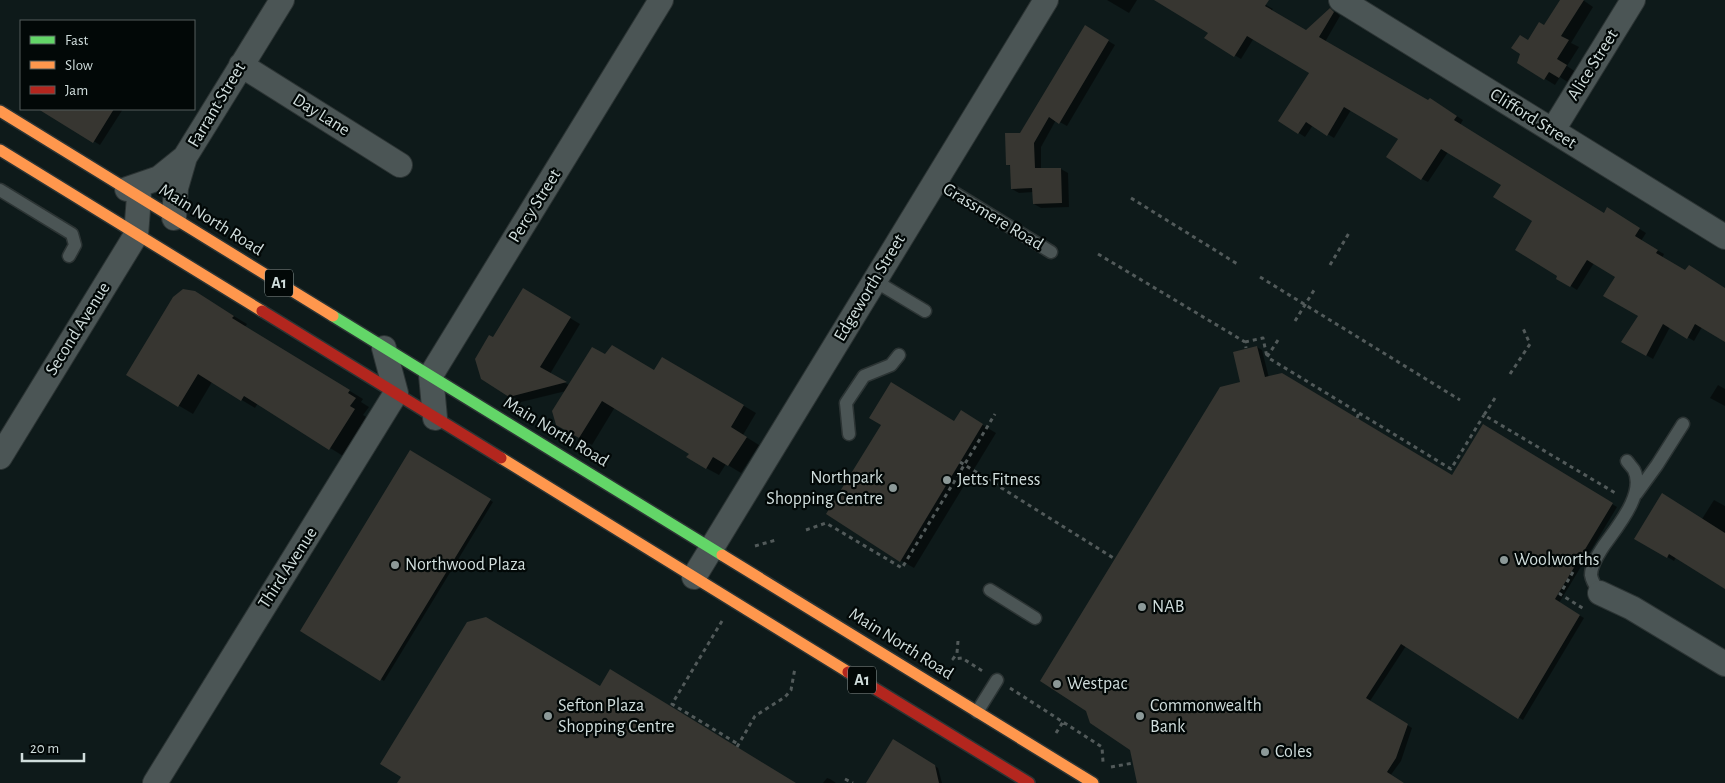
<svg xmlns="http://www.w3.org/2000/svg" width="1725" height="783" font-family="'Alegreya Sans',sans-serif">
<style>
.shadow{fill:#0007}
.building{fill:#373631}
.lines{fill:none;stroke-linecap:round;stroke-linejoin:round}
.lane-casing{stroke:#2c3434;stroke-width:15}
.street-casing{stroke:#2c3434;stroke-width:26}
.fast-casing{stroke:#2c3434;stroke-width:14}
.slow-casing{stroke:#2c3434;stroke-width:14}
.jam-casing{stroke:#2c3434;stroke-width:14}
.path{stroke:#525a5a;stroke-width:3;stroke-dasharray:4 4;stroke-linecap:butt}
.lane{stroke:#4b5555;stroke-width:12}
.street{stroke:#4b5555;stroke-width:24}
.fast{stroke:#63d668;stroke-width:11}
.slow{stroke:#ff974d;stroke-width:11}
.jam{stroke:#b3261e;stroke-width:11}
.poi-dot{fill:#8c9998;stroke:#020807;stroke-width:2}
.labels{text-anchor:middle;dominant-baseline:central;stroke-width:4.5;stroke-linejoin:round;paint-order:stroke}
.shield{fill:#020807;stroke:#929d9c;stroke-width:1}
.shield-label{font-size:16px;font-weight:bold;fill:#d0dddc}
.street-label{font-size:18px;fill:#d0dddc;stroke:#020807}
.poi-label{font-size:18px;fill:#d0dddc;stroke:#020807;text-anchor:start}
</style>
<rect width="100%" height="100%" fill="#0e1a1a"/>
<path class="shadow" d="M 1107,0 L 1137,0 L 1129,13 Z
M 1156,0 L 1258,0 L 1273,9 L 1271,11 L 1306,32 L 1330,10 L 1337,13 L 1340,16 L 1325,42 L 1428,102 L 1436,103 L 1463,120 L 1460,125 L 1604,215 L 1608,209 L 1646,233 L 1641,241 L 1664,254 L 1662,258 L 1686,272 L 1725,289 L 1725,340 L 1702,327 L 1694,341 L 1670,327 L 1653,359 L 1623,342 L 1639,316 L 1616,277 L 1594,263 L 1577,290 L 1558,278 L 1559,276 L 1534,221 L 1502,184 L 1448,152 L 1428,182 L 1422,179 L 1400,139 L 1351,110 L 1334,138 L 1313,125 L 1305,137 L 1280,121 L 1310,72 L 1254,38 L 1241,59 L 1206,38 L 1210,32 Z
M 1561,0 L 1583,0 L 1593,7 L 1571,43 L 1579,47 L 1567,66 L 1576,72 L 1569,83 L 1560,77 L 1555,85 L 1519,63 L 1529,41 L 1544,27 Z
M 1085,27 L 1115,45 L 1067,126 L 1056,120 L 1041,147 L 1041,170 L 1061,169 L 1068,173 L 1069,207 L 1041,208 L 1034,204 L 1033,192 L 1019,193 L 1012,189 L 1012,167 L 1007,164 L 1021,134 Z
M 41,109 L 123,109 L 100,145 Z
M 523,290 L 580,324 L 550,374 L 569,385 L 606,356 L 655,371 L 663,358 L 756,413 L 743,435 L 759,445 L 741,473 L 726,464 L 719,475 L 706,468 L 690,453 L 615,407 L 592,445 L 557,424 L 566,391 L 521,402 L 482,378 L 493,339 Z
M 209,301 L 247,324 L 245,327 L 363,399 L 361,402 L 369,407 L 363,415 L 368,418 L 343,456 L 258,403 L 255,408 L 212,382 L 193,414 L 127,375 Z
M 1257,347 L 1262,350 L 1269,378 L 1452,476 L 1483,426 L 1617,507 L 1559,603 L 1584,618 L 1523,720 L 1406,646 L 1370,701 L 1412,728 L 1401,761 L 1390,776 L 1402,783 L 1138,783 L 1241,383 L 1234,353 Z
M 1718,385 L 1725,389 L 1725,406 L 1710,398 Z
M 961,412 L 996,433 L 914,568 L 900,560 Z
M 411,451 L 493,502 L 384,681 L 301,631 Z
M 1714,500 L 1725,506 L 1725,588 L 1676,557 L 1674,561 L 1636,538 L 1702,519 Z
M 894,741 L 938,768 L 942,783 L 875,783 Z
M 827,778 L 830,779 L 836,783 L 823,783 Z"/>
<path class="building" d="M 1154,0 L 1269,0 L 1265,6 L 1306,30 L 1330,8 L 1334,12 L 1319,37 L 1428,100 L 1430,98 L 1457,116 L 1454,120 L 1604,213 L 1607,207 L 1640,228 L 1635,236 L 1658,250 L 1656,253 L 1685,270 L 1689,265 L 1725,288 L 1725,342 L 1695,324 L 1687,339 L 1663,324 L 1646,356 L 1621,342 L 1638,316 L 1603,296 L 1615,277 L 1587,260 L 1570,287 L 1556,279 L 1557,276 L 1515,250 L 1532,221 L 1493,197 L 1501,185 L 1441,149 L 1421,180 L 1386,157 L 1398,139 L 1344,107 L 1327,136 L 1306,122 L 1298,134 L 1278,121 L 1309,73 L 1247,36 L 1234,57 L 1204,38 L 1208,33 Z
M 1560,0 L 1584,0 L 1561,36 L 1569,40 L 1557,59 L 1567,65 L 1559,78 L 1549,72 L 1544,80 L 1517,63 L 1520,54 L 1511,48 L 1520,35 L 1528,40 L 1539,22 L 1544,25 Z
M 1085,25 L 1109,40 L 1059,124 L 1049,117 L 1034,143 L 1035,168 L 1061,168 L 1062,203 L 1033,204 L 1032,188 L 1011,189 L 1010,165 L 1006,165 L 1005,133 L 1020,133 Z
M 38,109 L 114,109 L 93,143 Z
M 523,288 L 571,317 L 540,367 L 567,382 L 509,397 L 481,379 L 475,359 L 489,335 L 493,337 Z
M 183,289 L 195,291 L 234,316 L 232,318 L 350,390 L 348,393 L 356,398 L 350,406 L 355,409 L 329,450 L 244,396 L 241,401 L 198,374 L 178,407 L 126,375 L 173,297 Z
M 612,345 L 654,370 L 662,357 L 744,405 L 731,427 L 747,437 L 728,466 L 713,457 L 706,469 L 686,457 L 689,454 L 602,401 L 579,438 L 556,425 L 552,411 L 592,347 L 605,354 Z
M 1257,346 L 1265,377 L 1282,373 L 1452,475 L 1483,424 L 1613,503 L 1555,599 L 1580,615 L 1518,719 L 1401,644 L 1366,698 L 1408,724 L 1396,758 L 1387,772 L 1404,783 L 1137,783 L 1130,750 L 1090,723 L 1086,711 L 1040,681 L 1220,387 L 1240,382 L 1233,352 Z
M 891,382 L 954,421 L 961,410 L 983,424 L 900,562 L 826,514 L 881,425 L 869,418 Z
M 410,450 L 491,499 L 380,681 L 300,631 Z
M 1662,493 L 1725,533 L 1725,589 L 1669,554 L 1667,558 L 1634,539 Z
M 486,617 L 600,686 L 610,669 L 796,783 L 397,783 L 401,777 L 380,764 L 467,622 Z
M 893,739 L 935,765 L 939,783 L 866,783 Z"/>
<g class="lines">
<defs>
<path id="lane" d="M 935,181 L 1051,252
M 0,190 L 72,234 L 75,245 L 69,256
M 875,281 L 925,311
M 849,434 L 846,403 L 864,376 L 891,365 L 899,355
M 1636,494 L 1657,465 L 1683,424
M 990,590 L 1035,618
M 1600,593 C 1596,587 1592,582 1591,575 C 1591,565 1598,555 1603,547 C 1616,528 1646,494 1634,470 C 1632,467 1629,464 1627,461
M 977,712 L 997,680"/>
<path id="street" d="M 1341,0 L 1725,237
M 241,65 L 400,165
M 1553,130 L 1633,0
M 127,189 L 159,178 L 185,157
M 174,218 L 176,188 L 185,157 L 282,0
M 435,418 L 431,375 L 661,0
M 0,457 L 136,235 L 139,196
M 694,577 L 1046,0
M 1600,593 L 1632,608 L 1725,664
M 155,783 L 396,393 L 384,348"/>
<path id="fast" d="M 333,316 L 722,555"/>
<path id="slow" d="M 0,111 L 333,316
M 0,150 L 262,311
M 501,458 L 848,672
M 722,555 L 1093,783"/>
<path id="jam" d="M 262,311 L 501,458
M 848,672 L 1029,783"/>
</defs>
<use href="#lane" class="lane-casing"/>
<use href="#street" class="street-casing"/>
<use href="#fast" class="fast-casing"/>
<use href="#slow" class="slow-casing"/>
<use href="#jam" class="jam-casing"/>
<path class="path" d="M 1131,198 L 1239,265
M 1098,254 L 1245,342 L 1246,348
M 1330,265 L 1349,233
M 1260,277 L 1460,400
M 1295,321 L 1316,287
M 1278,340 L 1267,357 L 1451,469 L 1484,415
M 1245,342 L 1263,338 L 1267,357
M 1510,374 L 1530,344 L 1522,326
M 1495,398 L 1484,415 L 1617,494
M 1357,418 L 1359,413
M 960,462 L 1115,559
M 806,530 L 826,523 L 902,568 L 995,414
M 755,546 L 776,540
M 1573,572 L 1560,594 L 1584,609
M 722,621 L 672,704 L 738,744
M 958,641 L 957,653 L 953,659 L 962,658 L 984,672
M 1010,688 L 1102,747 L 1103,762
M 1056,733 L 1063,722
M 737,747 L 755,716 L 785,697 L 791,690 L 795,668
M 1111,767 L 1133,763
M 845,779 L 853,783"/>
<use href="#lane" class="lane"/>
<use href="#street" class="street"/>
<use href="#fast" class="fast"/>
<use href="#slow" class="slow"/>
<use href="#jam" class="jam"/>
</g>
<g class="poi-dot">
<circle cx="947" cy="480" r="5"/>
<circle cx="893" cy="488" r="5"/>
<circle cx="1504" cy="560" r="5"/>
<circle cx="395" cy="565" r="5"/>
<circle cx="1142" cy="607" r="5"/>
<circle cx="1057" cy="684" r="5"/>
<circle cx="548" cy="716" r="5"/>
<circle cx="1140" cy="716" r="5"/>
<circle cx="1265" cy="752" r="5"/>
</g>
<g class="labels">
<g class="shield">
<rect x="265" y="269.5" width="28" height="27" rx="4"/>
<rect x="848" y="666.5" width="28" height="27" rx="4"/>
</g>
<g class="shield-label">
<text x="279" y="283">A1</text>
<text x="862" y="680">A1</text>
</g>
<g class="street-label">
<text transform="translate(1593 65) rotate(-58)">Alice Street</text>
<text transform="translate(217 105) rotate(-59)">Farrant Street</text>
<text transform="translate(321 115) rotate(32)">Day Lane</text>
<text transform="translate(1533 119) rotate(32)">Clifford Street</text>
<text transform="translate(535 206) rotate(-58)">Percy Street</text>
<text transform="translate(993 217) rotate(31)">Grassmere Road</text>
<text transform="translate(211 220) rotate(32)">Main North Road</text>
<text transform="translate(870 288) rotate(-59)">Edgeworth Street</text>
<text transform="translate(78 329) rotate(-58)">Second Avenue</text>
<text transform="translate(556 432) rotate(31)">Main North Road</text>
<text transform="translate(288 568) rotate(-57)">Third Avenue</text>
<text transform="translate(901 644) rotate(32)">Main North Road</text>
</g>
<g class="poi-label">
<text x="883" y="478" text-anchor="end">Northpark<tspan x="883" dy="21">Shopping Centre</tspan></text>
<text x="957" y="480">Jetts Fitness</text>
<text x="1514" y="560">Woolworths</text>
<text x="405" y="565">Northwood Plaza</text>
<text x="1152" y="607">NAB</text>
<text x="1067" y="684">Westpac</text>
<text x="558" y="706">Sefton Plaza<tspan x="558" dy="21">Shopping Centre</tspan></text>
<text x="1150" y="706">Commonwealth<tspan x="1150" dy="21">Bank</tspan></text>
<text x="1275" y="752">Coles</text>
</g>
</g>
<rect x="20" y="20" width="175" height="90" fill="#020807" stroke="#545d5c"/>
<rect x="30" y="36" width="25" height="8" fill="#63d668" stroke="#545d5c"/>
<text x="65" y="45" font-size="15" fill="#d0dddc">Fast</text>
<rect x="30" y="61" width="25" height="8" fill="#ff974d" stroke="#545d5c"/>
<text x="65" y="70" font-size="15" fill="#d0dddc">Slow</text>
<rect x="30" y="86" width="25" height="8" fill="#b3261e" stroke="#545d5c"/>
<text x="65" y="95" font-size="15" fill="#d0dddc">Jam</text>
<path d="M22 753v8h62v-8" fill="none" stroke="#d0dddc" stroke-width="2.5"/>
<text x="30" y="753" font-size="15" fill="#d0dddc" stroke="#020807" stroke-width="4" paint-order="stroke">20 m</text>
</svg>
